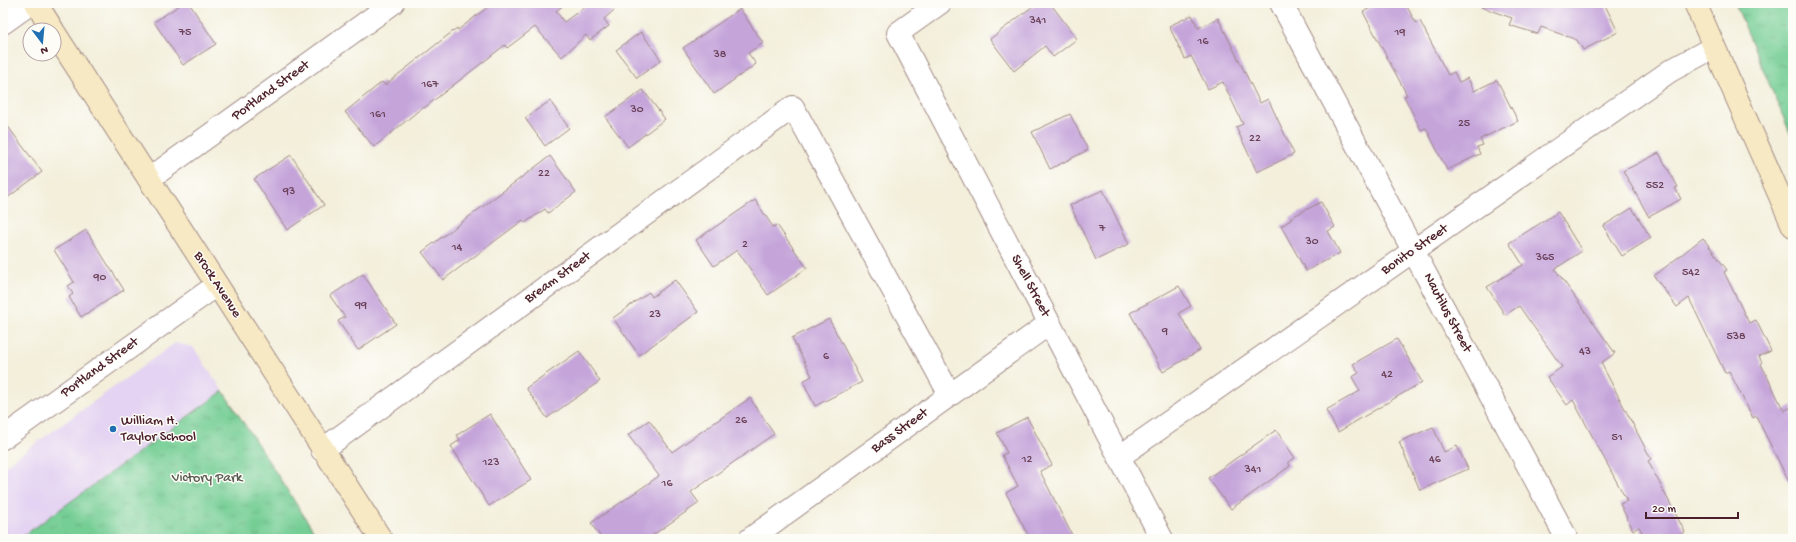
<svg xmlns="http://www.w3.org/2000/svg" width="1796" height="542" font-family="'Gochi Hand',sans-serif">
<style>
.built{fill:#e4d3f2}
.park{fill:url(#park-tufts);stroke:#607660}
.building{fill:#c5a4da}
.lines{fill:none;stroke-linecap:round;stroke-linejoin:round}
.minor-casing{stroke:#9e8783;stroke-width:24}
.secondary-casing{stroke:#9e8783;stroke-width:24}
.minor{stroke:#fff;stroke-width:22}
.secondary{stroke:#f7e9c3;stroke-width:22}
.poi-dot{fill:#1f6fb2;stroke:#fdfcf7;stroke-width:1.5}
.labels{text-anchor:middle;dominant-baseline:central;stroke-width:3;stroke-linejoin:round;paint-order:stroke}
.number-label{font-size:12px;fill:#694057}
.street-label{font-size:14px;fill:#4a1f2b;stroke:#fdfcf7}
.poi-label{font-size:14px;fill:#4a1f2b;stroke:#fdfcf7;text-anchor:start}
.park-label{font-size:14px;fill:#595c50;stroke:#fdfcf7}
</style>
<defs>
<pattern id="park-tufts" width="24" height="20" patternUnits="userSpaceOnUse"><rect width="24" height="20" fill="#75ce94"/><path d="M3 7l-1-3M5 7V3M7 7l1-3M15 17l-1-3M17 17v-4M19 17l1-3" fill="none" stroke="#67b080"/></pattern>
</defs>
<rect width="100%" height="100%" fill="#fdfcf7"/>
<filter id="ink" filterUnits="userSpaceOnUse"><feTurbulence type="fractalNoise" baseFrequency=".025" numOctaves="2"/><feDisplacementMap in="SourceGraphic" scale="8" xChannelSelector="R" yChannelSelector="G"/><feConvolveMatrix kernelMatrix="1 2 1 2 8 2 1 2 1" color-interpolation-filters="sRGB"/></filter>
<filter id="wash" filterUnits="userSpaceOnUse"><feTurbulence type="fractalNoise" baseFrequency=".012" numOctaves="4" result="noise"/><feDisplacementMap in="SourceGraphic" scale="16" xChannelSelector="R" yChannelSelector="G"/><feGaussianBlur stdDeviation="0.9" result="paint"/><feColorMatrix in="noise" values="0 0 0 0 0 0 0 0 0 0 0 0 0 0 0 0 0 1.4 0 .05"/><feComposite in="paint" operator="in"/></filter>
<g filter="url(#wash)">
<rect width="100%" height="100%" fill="#f3efdb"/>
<path class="built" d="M 175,343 L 193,347 L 223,391 L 19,539 L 3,539 L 3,467 Z"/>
<path class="park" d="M 1735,3 L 1793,3 L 1793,140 Z
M 223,391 L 319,539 L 19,539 Z"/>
<g id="blocks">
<path class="building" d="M 183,3 L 189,3 L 216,44 L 183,65 L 154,22 Z
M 493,3 L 566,3 L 556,11 L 564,22 L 590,3 L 622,3 L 604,19 L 609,26 L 590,40 L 586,35 L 562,57 L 535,27 L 507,48 L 505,45 L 424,108 L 423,107 L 374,147 L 345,112 L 382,82 L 385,85 L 457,28 L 458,30 Z
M 1037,3 L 1050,3 L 1077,39 L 1053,57 L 1045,46 L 1014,71 L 990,39 Z
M 1379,3 L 1405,3 L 1416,23 L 1420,21 L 1448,75 L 1454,72 L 1459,82 L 1468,78 L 1474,91 L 1497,80 L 1518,121 L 1480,139 L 1483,145 L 1477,147 L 1480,154 L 1447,170 L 1426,128 L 1421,130 L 1404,96 L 1407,95 L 1363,12 Z
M 1482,3 L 1604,3 L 1618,32 L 1583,50 L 1577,40 L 1541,27 L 1538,34 L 1509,25 L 1512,18 L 1481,7 Z
M 740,9 L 763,43 L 748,53 L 756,64 L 714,94 L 683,48 Z
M 1192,15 L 1198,28 L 1218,18 L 1260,103 L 1268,99 L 1294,154 L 1257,172 L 1236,127 L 1243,124 L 1223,82 L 1208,89 L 1191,56 L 1185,59 L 1169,26 Z
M 641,32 L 661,60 L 637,78 L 616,50 Z
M 643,90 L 665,119 L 628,147 L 605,117 Z
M 550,101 L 569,128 L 545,146 L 525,118 Z
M 1070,114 L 1088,150 L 1050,169 L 1032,132 Z
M 3,120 L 42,172 L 3,201 Z
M 1659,153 L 1678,187 L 1675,188 L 1681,199 L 1649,217 L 1623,171 Z
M 291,155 L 324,205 L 287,230 L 254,179 Z
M 550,156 L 576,192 L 548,213 L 545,209 L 525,223 L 523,220 L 443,280 L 422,252 Z
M 1103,190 L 1129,244 L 1096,260 L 1070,205 Z
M 755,200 L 773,227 L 777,225 L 807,268 L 768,295 L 737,250 L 714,266 L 696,240 Z
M 1321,202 L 1335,227 L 1328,231 L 1340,253 L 1306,271 L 1281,226 L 1291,220 L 1290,218 Z
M 1632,208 L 1651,238 L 1622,256 L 1603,226 Z
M 1558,212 L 1582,251 L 1555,269 L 1615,353 L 1601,363 L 1651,459 L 1648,461 L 1685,532 L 1672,539 L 1646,539 L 1639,527 L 1633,530 L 1620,504 L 1627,501 L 1573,400 L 1567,405 L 1547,377 L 1562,367 L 1519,306 L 1505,315 L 1487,287 L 1523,265 L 1509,243 Z
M 86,230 L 124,290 L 81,317 L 69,297 L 73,294 L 68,286 L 74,282 L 54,250 Z
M 1703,238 L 1727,270 L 1724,272 L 1749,323 L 1756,320 L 1771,351 L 1759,356 L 1762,363 L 1761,364 L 1784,411 L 1793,406 L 1793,490 L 1756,416 L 1753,418 L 1729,371 L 1725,373 L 1689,298 L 1677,307 L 1654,276 Z
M 363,274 L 396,324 L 358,350 L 338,321 L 345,317 L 330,296 Z
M 675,280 L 698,312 L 639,355 L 613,318 L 649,292 L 652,297 Z
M 1179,286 L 1191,306 L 1179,313 L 1200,350 L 1163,372 L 1130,313 Z
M 829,319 L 862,382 L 815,406 L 803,381 L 812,376 L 792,338 Z
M 1397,339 L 1422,382 L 1338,432 L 1326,410 L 1360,391 L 1352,377 L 1359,373 L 1353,364 Z
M 579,351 L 600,381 L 547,418 L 526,388 Z
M 750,398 L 774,434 L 691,492 L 699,503 L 647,539 L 602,539 L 591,523 L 659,476 L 628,435 L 649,420 L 672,452 Z
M 490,414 L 531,480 L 489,506 L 451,446 L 460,440 L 457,435 Z
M 1027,417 L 1052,465 L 1040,471 L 1074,539 L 1030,539 L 1006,493 L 1018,486 L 1002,455 L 1007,453 L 997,433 Z
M 1433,427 L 1444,452 L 1457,446 L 1468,469 L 1420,490 L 1399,442 Z
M 1276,430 L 1295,458 L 1288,462 L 1290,466 L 1231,509 L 1208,478 Z"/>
</g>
</g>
<g filter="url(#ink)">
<use href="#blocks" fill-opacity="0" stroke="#9e8783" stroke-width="1"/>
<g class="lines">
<defs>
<path id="minor" d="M 940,3 L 898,33 L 1162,539
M 1281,3 L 1567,539
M 3,23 L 31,3
M 149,179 L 393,3
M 3,438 L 217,285
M 322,450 L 793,107 L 950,395
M 1119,457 L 1670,71 L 1714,47
M 750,539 L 1050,323"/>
<path id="secondary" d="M 36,3 L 53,30
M 1695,3 L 1793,226
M 54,32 L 381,539"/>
</defs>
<use href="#minor" class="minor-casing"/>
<use href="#secondary" class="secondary-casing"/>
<use href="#minor" class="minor"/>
<use href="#secondary" class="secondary"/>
</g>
</g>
<circle class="poi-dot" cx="113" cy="429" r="4"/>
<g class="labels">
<g class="number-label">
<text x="1038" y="21">341</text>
<text x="185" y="33">75</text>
<text x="1400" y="33">19</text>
<text x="1203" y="42">16</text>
<text x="720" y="55">38</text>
<text x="430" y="85">167</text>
<text x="637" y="110">30</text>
<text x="378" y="115">161</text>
<text x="1464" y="124">25</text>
<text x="1255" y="139">22</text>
<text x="544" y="174">22</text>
<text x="1655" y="186">552</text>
<text x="289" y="192">93</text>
<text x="1102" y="229">7</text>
<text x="1312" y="242">30</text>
<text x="745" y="245">2</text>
<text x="457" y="248">14</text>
<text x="1545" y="258">365</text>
<text x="1691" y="273">542</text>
<text x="100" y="278">90</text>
<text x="361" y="306">99</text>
<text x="655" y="315">23</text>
<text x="1165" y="332">9</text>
<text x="1736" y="337">538</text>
<text x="1585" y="352">43</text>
<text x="826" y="357">6</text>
<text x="1387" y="375">42</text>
<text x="741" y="421">26</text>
<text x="1617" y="438">51</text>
<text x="1027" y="460">12</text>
<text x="1435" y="460">46</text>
<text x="491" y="463">123</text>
<text x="1253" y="470">341</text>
<text x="667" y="484">16</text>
</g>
<g class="street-label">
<text transform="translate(271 91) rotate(-36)">Portland Street</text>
<text transform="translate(1415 250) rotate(-35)">Bonito Street</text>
<text transform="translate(558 278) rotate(-36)">Bream Street</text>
<text transform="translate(217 285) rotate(57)">Brock Avenue</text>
<text transform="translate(1030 286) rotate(62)">Shell Street</text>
<text transform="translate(1447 313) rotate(62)">Nautilus Street</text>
<text transform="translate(100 368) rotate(-36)">Portland Street</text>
<text transform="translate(900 431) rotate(-36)">Bass Street</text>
</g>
<g class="poi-label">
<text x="121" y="421">William H.<tspan x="121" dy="16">Taylor School</tspan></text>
</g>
<g class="park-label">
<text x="207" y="478">Victory Park</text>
</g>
</g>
<rect width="1796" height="542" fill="none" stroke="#fdfcf7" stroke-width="16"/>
<g transform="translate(42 42) rotate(164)"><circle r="19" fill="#fdfcf7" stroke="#b5a4a5"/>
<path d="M0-3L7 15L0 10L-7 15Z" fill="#1f6fb2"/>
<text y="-6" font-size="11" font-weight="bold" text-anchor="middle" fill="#4a1f2b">N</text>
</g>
<path d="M1646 512v6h92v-6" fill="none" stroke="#4a1f2b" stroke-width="2"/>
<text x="1652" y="512" font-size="12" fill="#4a1f2b" stroke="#fdfcf7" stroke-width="3" paint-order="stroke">20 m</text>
</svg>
